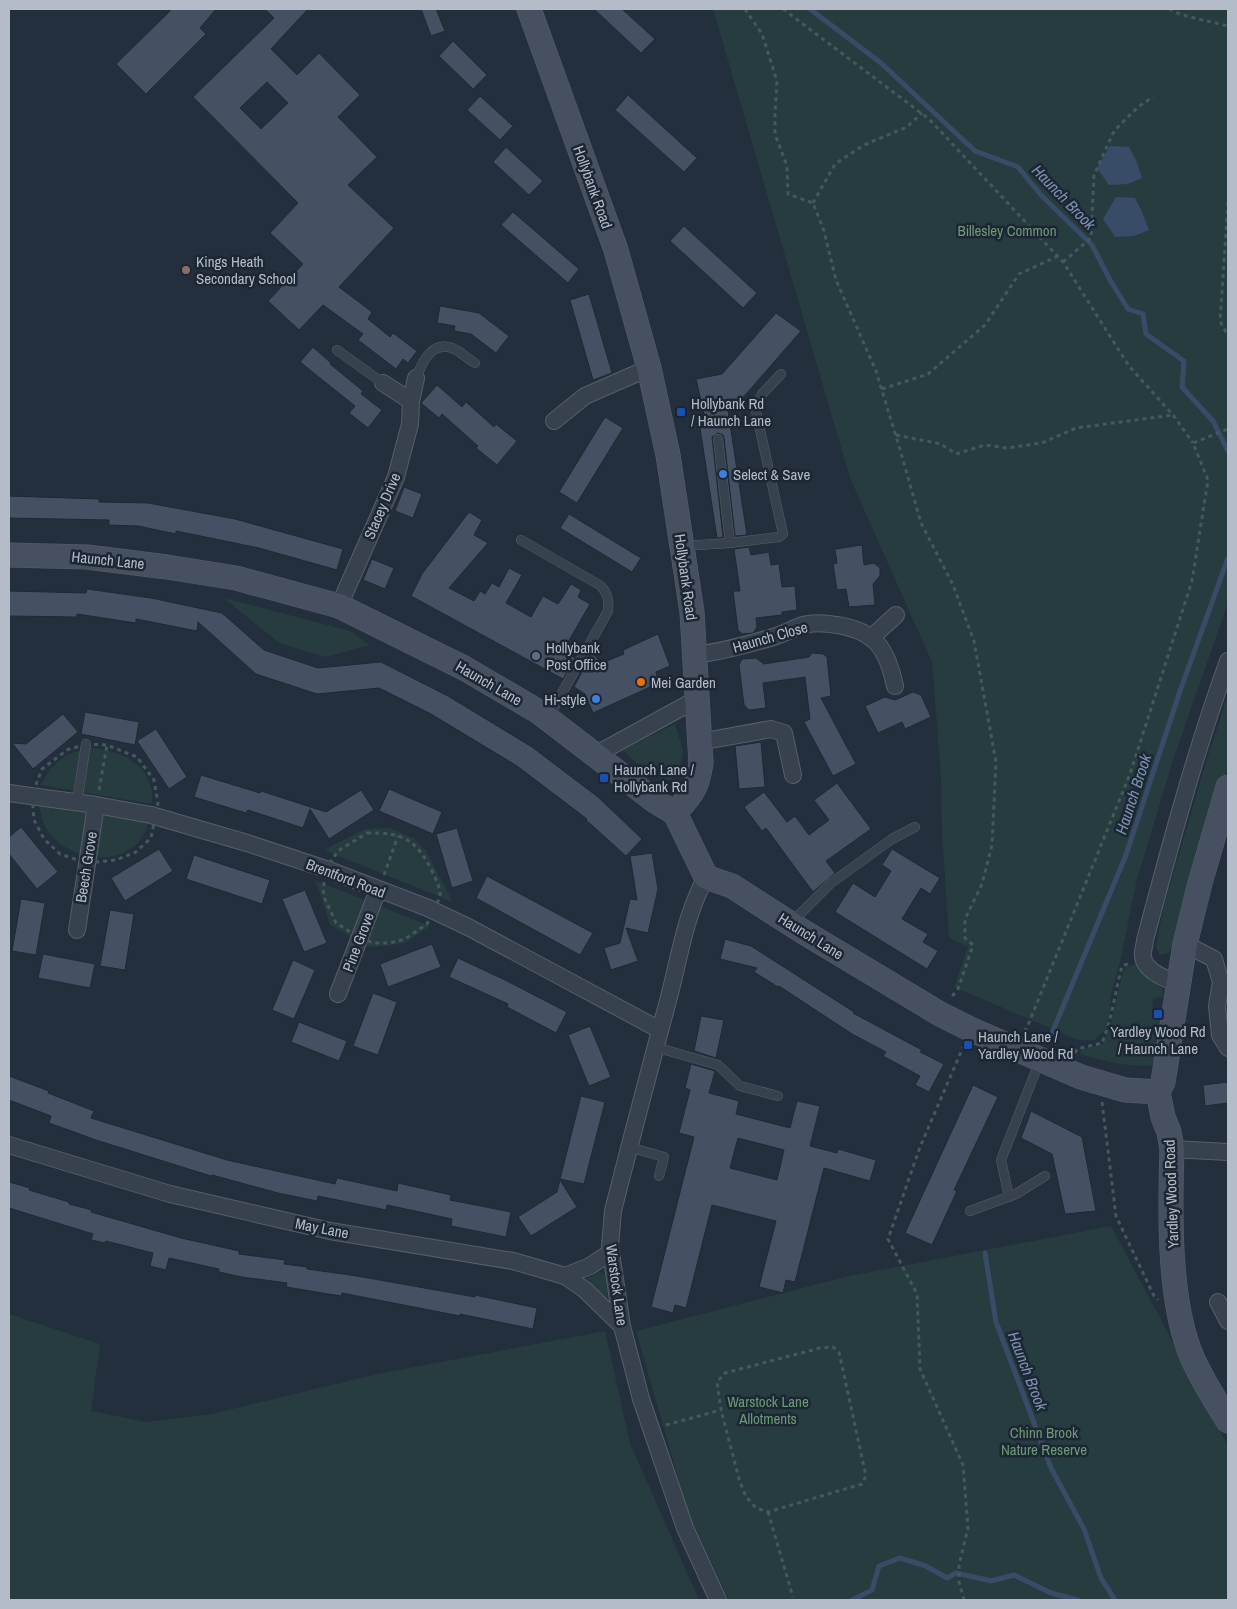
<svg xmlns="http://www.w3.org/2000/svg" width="1237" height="1609" font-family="'Archivo Narrow',sans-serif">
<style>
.green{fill:#263c3f}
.water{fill:#394c67}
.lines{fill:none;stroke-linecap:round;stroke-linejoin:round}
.stream{stroke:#394c67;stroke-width:5}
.building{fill:#455162;stroke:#1f2835;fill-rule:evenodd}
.lane-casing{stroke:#565f6c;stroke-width:10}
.street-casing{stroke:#565f6c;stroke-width:18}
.secondary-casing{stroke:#565f6c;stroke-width:25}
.path{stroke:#44595c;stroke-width:3;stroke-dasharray:4 4;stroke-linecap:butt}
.lane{stroke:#38414e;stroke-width:9}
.street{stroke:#38414e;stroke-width:16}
.secondary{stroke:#465061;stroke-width:24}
.education-dot{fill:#8d6e63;stroke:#1d2633;stroke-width:2}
.transit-dot{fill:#1a4fb4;stroke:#1d2633;stroke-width:2}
.shop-dot{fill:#3f7fe0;stroke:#1d2633;stroke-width:2}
.service-dot{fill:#5c6f8a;stroke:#1d2633;stroke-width:2}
.food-dot{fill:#e8710a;stroke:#1d2633;stroke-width:2}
.labels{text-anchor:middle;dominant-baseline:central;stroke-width:5;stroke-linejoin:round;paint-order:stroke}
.street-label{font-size:15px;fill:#b4bcc9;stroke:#1d2633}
.park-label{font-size:15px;fill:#6b9a76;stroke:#1d2633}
.poi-label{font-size:15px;fill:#b4bcc9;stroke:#1d2633;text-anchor:start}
.water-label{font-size:16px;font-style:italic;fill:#7c92b1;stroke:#1d2633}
</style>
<rect width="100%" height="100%" fill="#242f3e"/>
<path class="green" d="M 713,9 L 1228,9 L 1228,603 L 1173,760 L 1136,883 L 1121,958 L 1111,996 L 1110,1013 L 1106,1029 L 1094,1040 L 1078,1040 L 954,987 L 968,947 L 949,938 L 942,834 L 941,777 L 932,662 L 850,478 Z
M 224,598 L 350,631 L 370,645 L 326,657 L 279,643 Z
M 1228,695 L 1228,768 L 1209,819 L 1181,907 L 1172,948 L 1168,953 L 1160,955 L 1156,946 L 1163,909 L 1206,762 Z
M 675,724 L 683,751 L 679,773 L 669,780 C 648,776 638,764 623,750 Z
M 95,748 C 119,751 145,762 151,788 C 153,793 152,799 152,804 L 41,785 C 53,760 68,751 95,748 Z
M 39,802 L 149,822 C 147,826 145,832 143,836 C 122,869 72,860 51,835 C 43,826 40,814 39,802 Z
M 390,828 L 414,838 L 426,851 L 453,902 L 324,850 L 365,829 Z
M 314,880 L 430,926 L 405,943 L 386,946 L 368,947 L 330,925 L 319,890 Z
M 1140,963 L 1163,990 L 1163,997 L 1153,998 L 1152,1016 L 1161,1019 L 1161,1050 L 1155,1065 C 1129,1068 1105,1061 1080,1054 L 1082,1050 L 1103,1044 C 1115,1020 1116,993 1125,967 Z
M 1111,1226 L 1228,1446 L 1228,1600 L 729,1600 L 688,1513 L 636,1331 L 849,1276 Z
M 600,1272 L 605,1275 L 608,1297 L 604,1299 L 585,1283 L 586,1279 Z
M 9,1314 L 100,1344 L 91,1411 L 146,1422 L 212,1414 L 377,1374 L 605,1331 L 630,1443 L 699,1600 L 9,1600 Z"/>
<path class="water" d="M 1110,146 L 1129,147 L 1136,160 L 1142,178 L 1128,184 L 1109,185 L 1097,168 Z
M 1116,197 L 1135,198 L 1142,212 L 1149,230 L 1134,236 L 1115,237 L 1103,219 Z"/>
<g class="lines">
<path class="stream" d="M 810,9 L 881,63 L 975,151 L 1018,167 L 1041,195 L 1092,245 L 1110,280 L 1128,309 L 1143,314 L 1146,334 L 1184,361 L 1182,387 L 1213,421 L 1228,451
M 1052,1033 L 1126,855 L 1180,691 L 1228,558
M 985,1253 L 996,1322 L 1051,1468 L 1084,1529 L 1101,1578 L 1115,1600
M 852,1600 L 872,1590 L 879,1566 L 900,1558 L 926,1566 L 947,1578 L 956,1573 L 991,1581 L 1014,1575 L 1051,1593 L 1078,1600"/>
</g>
<path class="building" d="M 172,9 L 216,9 L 200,28 L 206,34 L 146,94 L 116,64 Z
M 265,9 L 308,9 L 271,49 L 297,75 L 319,53 L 360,95 L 338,117 L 377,157 L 348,185 L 394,228 L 339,287 L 372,312 L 368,319 L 390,337 L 393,333 L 417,351 L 408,363 L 403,359 L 396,369 L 358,340 L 363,334 L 323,305 L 299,330 L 268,301 L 303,264 L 270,233 L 298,203 L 193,97 L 274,18 ZM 267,82 L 288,103 L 261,129 L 240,108 Z
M 421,9 L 436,9 L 445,31 L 431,36 Z
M 594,9 L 622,9 L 655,39 L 641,53 Z
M 453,41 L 487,75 L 473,89 L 439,56 Z
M 628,95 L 697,158 L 684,172 L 615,110 Z
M 480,96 L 513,126 L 500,140 L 467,110 Z
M 506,147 L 543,181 L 529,195 L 493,162 Z
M 513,212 L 579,269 L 568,283 L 501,225 Z
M 684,226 L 757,293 L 743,308 L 670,241 Z
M 589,294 L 612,373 L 593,380 L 570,300 Z
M 440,306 L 479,313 L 509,336 L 496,353 L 471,334 L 454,331 L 455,326 L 437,323 Z
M 776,313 L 801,331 L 740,401 L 727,404 L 747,535 L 735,536 L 724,438 L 723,435 L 718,433 L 712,437 L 723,537 L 717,538 L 700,428 L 707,427 L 696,379 L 722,374 Z
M 313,347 L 331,363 L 330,364 L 363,391 L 361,394 L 382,410 L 368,428 L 349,413 L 355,406 L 300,362 Z
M 437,385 L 462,407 L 466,402 L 494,427 L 496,424 L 517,441 L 497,465 L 476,448 L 478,446 L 442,414 L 439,418 L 421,403 Z
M 605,417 L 623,428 L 577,503 L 559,492 Z
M 404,487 L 422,494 L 413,518 L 395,511 Z
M 9,496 L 99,499 L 99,502 L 148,503 L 235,519 L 343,549 L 337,570 L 259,548 L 176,531 L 176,534 L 138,526 L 109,525 L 109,520 L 9,518 Z
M 469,512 L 482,520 L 474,535 L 488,543 L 449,588 L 474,601 L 480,591 L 485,594 L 492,583 L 499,587 L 509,568 L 522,575 L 506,603 L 531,617 L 543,596 L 558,604 L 571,584 L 581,590 L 578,597 L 590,604 L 563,651 L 575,658 L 563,679 L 411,596 L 422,574 Z
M 569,514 L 641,558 L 632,572 L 560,528 Z
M 862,545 L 864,565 L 874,563 L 880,568 L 880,576 L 873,584 L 875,605 L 849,607 L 846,589 L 837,590 L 833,564 L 837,563 L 835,549 Z
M 749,547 L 751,555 L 769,552 L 771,565 L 779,564 L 782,587 L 795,586 L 797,610 L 782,612 L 782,615 L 756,618 L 757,627 L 753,633 L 742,634 L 738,630 L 733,591 L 740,591 L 734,549 Z
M 372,559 L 394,568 L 385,589 L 363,580 Z
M 87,589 L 151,598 L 222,613 L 264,650 L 318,668 L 381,662 L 448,696 L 532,747 L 598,797 L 642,839 L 626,856 L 586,820 L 587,819 L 517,766 L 431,714 L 379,688 L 317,694 L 256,674 L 198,622 L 197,631 L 136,619 L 136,623 L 77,614 L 77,617 L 9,616 L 9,591 L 86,593 Z
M 658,634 L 670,666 L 656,672 L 659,683 L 593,713 L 585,694 L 574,687 L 592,653 L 602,663 L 624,654 L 623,650 Z
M 812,653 L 823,654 L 827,657 L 831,696 L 821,698 L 856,764 L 833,776 L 804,722 L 810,719 L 805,677 L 763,683 L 766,708 L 749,710 L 744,705 L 739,665 L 742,659 L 756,658 L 764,664 L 809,657 Z
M 913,692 L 921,695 L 931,717 L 905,729 L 902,722 L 878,733 L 865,706 L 885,697 L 895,700 Z
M 85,712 L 139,722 L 135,745 L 81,734 Z
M 63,714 L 78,732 L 33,769 L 12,743 L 26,744 Z
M 156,729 L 187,777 L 169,789 L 137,741 Z
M 761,742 L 765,787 L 739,789 L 735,746 Z
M 201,775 L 260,793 L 261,791 L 326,812 L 361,790 L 374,810 L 329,839 L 310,809 L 303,828 L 248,810 L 246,813 L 194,797 Z
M 837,783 L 871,829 L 826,861 L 835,873 L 813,892 L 766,828 L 762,831 L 744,807 L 764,792 L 787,822 L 795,816 L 809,835 L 829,820 L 814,800 Z
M 389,789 L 442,812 L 433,834 L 379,811 Z
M 21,827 L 58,872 L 37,889 L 9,854 L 9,837 Z
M 457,828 L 473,881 L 452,888 L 436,834 Z
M 159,849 L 173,871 L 125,901 L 111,878 Z
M 892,849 L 940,878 L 930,894 L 921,888 L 902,919 L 928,934 L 923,942 L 938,951 L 927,969 L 835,912 L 853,883 L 875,897 L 891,871 L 882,865 Z
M 652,853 L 658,889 L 648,933 L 626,928 L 638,961 L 611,970 L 604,948 L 620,943 L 630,899 L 637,900 L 630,856 Z
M 194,855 L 270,880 L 262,904 L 186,879 Z
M 487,876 L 593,933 L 580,955 L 476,898 Z
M 305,890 L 327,943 L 304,952 L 282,899 Z
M 21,899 L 45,903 L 36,955 L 12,951 Z
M 110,910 L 134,914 L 125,970 L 100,966 Z
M 725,939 L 751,946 L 854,1012 L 853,1013 L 922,1050 L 920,1052 L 944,1064 L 929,1092 L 915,1085 L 920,1076 L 883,1056 L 886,1052 L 852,1034 L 779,986 L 778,987 L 754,972 L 757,968 L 720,959 Z
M 432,944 L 441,967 L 388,987 L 380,964 Z
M 43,954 L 95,964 L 90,988 L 38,978 Z
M 458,958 L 505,980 L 567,1012 L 556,1033 L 507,1007 L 508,1004 L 449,977 Z
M 293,960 L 315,970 L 294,1019 L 272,1010 Z
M 373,993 L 397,1002 L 378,1055 L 353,1046 Z
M 701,1016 L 724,1020 L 716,1058 L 694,1051 Z
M 299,1022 L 347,1041 L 339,1061 L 291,1042 Z
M 590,1026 L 611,1077 L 589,1086 L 568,1035 Z
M 691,1064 L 715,1071 L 709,1093 L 739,1101 L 736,1114 L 790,1128 L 797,1101 L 820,1106 L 810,1146 L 837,1153 L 838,1149 L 876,1160 L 870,1181 L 824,1168 L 795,1282 L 786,1280 L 783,1293 L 759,1287 L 776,1221 L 712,1205 L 686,1308 L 675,1305 L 673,1313 L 651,1307 L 694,1137 L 679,1133 L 690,1090 L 685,1088 ZM 738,1138 L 784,1150 L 777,1180 L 730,1168 Z
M 9,1076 L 49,1091 L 48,1093 L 94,1111 L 91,1118 L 227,1160 L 335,1184 L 337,1178 L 397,1191 L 398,1183 L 451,1195 L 450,1200 L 511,1212 L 506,1237 L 451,1226 L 452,1219 L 387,1205 L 386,1210 L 318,1196 L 317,1201 L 278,1193 L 212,1175 L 211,1176 L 96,1140 L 49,1123 L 51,1116 L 9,1100 Z
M 1228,1082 L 1228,1103 L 1205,1106 L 1203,1085 Z
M 973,1085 L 998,1097 L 954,1190 L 957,1191 L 932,1245 L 905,1233 Z
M 581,1096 L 605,1102 L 584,1184 L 560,1179 Z
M 1031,1111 L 1082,1137 L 1096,1211 L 1065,1214 L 1052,1154 L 1021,1138 Z
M 560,1180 L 577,1207 L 531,1236 L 518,1217 L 557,1192 Z
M 9,1182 L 30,1188 L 29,1190 L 69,1202 L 69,1204 L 92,1210 L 91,1212 L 181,1238 L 239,1251 L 239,1254 L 285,1260 L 284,1264 L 307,1267 L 307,1269 L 357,1276 L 475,1297 L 475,1295 L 537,1308 L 533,1329 L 460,1314 L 460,1316 L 342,1293 L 341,1296 L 286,1287 L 287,1283 L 242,1277 L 219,1272 L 219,1269 L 169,1258 L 166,1270 L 150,1266 L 153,1253 L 106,1241 L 105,1243 L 91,1240 L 93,1234 L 9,1208 Z"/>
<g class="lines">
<defs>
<path id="lane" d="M 337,350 L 383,383
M 416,378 C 422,363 431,341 452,348 C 460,351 468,359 475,363
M 718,439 L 730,543
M 521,540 L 601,586 C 608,594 609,600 608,611 L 548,718
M 683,546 L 730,543 L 779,537 L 783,534 L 755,407 L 762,394 L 781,374
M 77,802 L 86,744
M 790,924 L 831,883 L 892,839 L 915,827
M 655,1047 L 718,1065 L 740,1086 L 778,1096
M 629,1147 L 664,1157 L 659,1176
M 1009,1197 L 1001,1160 L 1040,1060
M 970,1211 L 1016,1194 L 1045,1176"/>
<path id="street" d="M 383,383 L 411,401
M 554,421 L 585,396 L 649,368
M 339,606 L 396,477 L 410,424 L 411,401 L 416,378
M 872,637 L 896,615
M 695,655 C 720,652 746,645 770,638 C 781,635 792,629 803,625 C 814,622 826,623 837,625 C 876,631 887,649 895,686
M 699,742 L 771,729 L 784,733 L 793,775
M 595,755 L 697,699
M 9,793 L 96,805 L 151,815 L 247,843 L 326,869 L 428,908 L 470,928 L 660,1030
M 706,877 C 685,916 680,955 669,997 C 650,1068 631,1139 613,1211 L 610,1246 L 622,1326 L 641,1399 L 685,1528 L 718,1600
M 77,930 L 96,805
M 1185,944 L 1214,959 L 1221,982 L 1217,1006 L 1220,1035 L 1228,1048
M 1178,984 C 1166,979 1144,971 1143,956 C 1142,951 1145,945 1145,940 C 1170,846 1195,752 1228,661
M 338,994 L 378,890
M 9,1145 L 170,1194 L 330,1231 L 513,1261 L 565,1276 L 585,1290 L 622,1326
M 1172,1149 L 1228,1152
M 565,1276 L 590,1266 L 611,1252
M 1218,1302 L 1228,1321"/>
<path id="secondary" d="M 529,9 L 616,250 L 649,368 L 668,455 L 692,612 L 701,763 C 697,789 692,794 675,813
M 9,555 L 87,557 L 167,567 L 236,578 L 339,606 L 464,668 L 539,712 L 655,801 L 675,813 L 706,877 L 732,886 L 802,931 L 940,1014 L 970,1029 L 1081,1077 L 1125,1090 L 1158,1092
M 1228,787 L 1200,883 L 1185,944 L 1163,1082 L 1158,1092 L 1163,1117 L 1169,1132 L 1172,1149 C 1170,1210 1168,1301 1192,1357 C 1202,1380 1215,1400 1228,1421"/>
</defs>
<use href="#lane" class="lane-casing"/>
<use href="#street" class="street-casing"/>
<use href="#secondary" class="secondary-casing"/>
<path class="path" d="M 745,9 L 762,34 L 777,81 L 775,113 L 775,134 L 787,166 L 788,194 L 813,203 L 824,231 L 836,280 L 876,371 L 899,446 L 921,523 L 953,585 L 974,641 L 996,762 L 992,845 L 982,884 L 965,919 L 965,938 L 973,945 L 958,989 L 950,999
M 783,9 L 929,119 L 1063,262 L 1129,366 L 1173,415 L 1193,443
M 1169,9 L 1182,15 L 1228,26
M 1228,202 L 1220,321 L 1228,336
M 813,203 L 835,164 L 864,145 L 907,127 L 922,113
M 1063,262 L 1091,238 L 1094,175 L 1114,131 L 1138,107 L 1153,97
M 882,389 L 928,374 L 985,325 L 1019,274 L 1058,256
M 896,435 L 941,444 L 956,454 L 985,445 L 1007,448 L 1042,443 L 1076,428 L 1173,415
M 86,744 L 107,745 L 137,757 L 154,780 L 158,803 L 151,838 L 136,852 L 116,860 L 86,863 L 60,854 L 44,839 L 34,820 L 32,795 L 42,769 L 67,750 Z
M 99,790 L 107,745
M 367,833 C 402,832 416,839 432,871 C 436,880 441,888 440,897 L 427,924 L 405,939 L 390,943 L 374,943 L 360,938 L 336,923 L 325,899 L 323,890 L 326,869 L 338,851 Z
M 384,875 L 398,836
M 1024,1029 L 1026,1030 L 1130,774 L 1192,581 L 1208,480 L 1193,443 L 1228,429
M 964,1045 L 920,1147 L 888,1239 L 917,1294 L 920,1369 L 963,1465 L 968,1528 L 959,1565 L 959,1582 L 964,1600
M 1075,1053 L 1077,1049 L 1102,1043 C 1112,1019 1115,992 1122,966 L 1130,963
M 1102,1102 L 1116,1216 L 1154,1296 L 1158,1300
M 666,1425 L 721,1410 L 717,1382 L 725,1373 L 820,1348 L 833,1347 L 839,1352 L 866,1476 L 862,1484 L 768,1512 L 756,1508 L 746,1497 L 739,1479 L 721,1410
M 768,1512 L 793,1597"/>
<use href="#lane" class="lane"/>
<use href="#street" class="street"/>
<use href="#secondary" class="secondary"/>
</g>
<circle class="education-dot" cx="186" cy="270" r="5"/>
<g class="transit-dot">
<rect x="676" y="407" width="10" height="10" rx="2.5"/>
<rect x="599" y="773" width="10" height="10" rx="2.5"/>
<rect x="1153" y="1009" width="10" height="10" rx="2.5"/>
<rect x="963" y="1040" width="10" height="10" rx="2.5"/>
</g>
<g class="shop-dot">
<circle cx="723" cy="474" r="5"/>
<circle cx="596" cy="699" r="5"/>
</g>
<circle class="service-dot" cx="536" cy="656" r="5"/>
<circle class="food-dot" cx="641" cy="682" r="5"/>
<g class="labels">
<g class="street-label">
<text transform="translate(593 187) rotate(70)">Hollybank Road</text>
<text transform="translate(382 506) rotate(-67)">Stacey Drive</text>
<text transform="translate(108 560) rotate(6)">Haunch Lane</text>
<text transform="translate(686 577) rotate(82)">Hollybank Road</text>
<text transform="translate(770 637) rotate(-16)">Haunch Close</text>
<text transform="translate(489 683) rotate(30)">Haunch Lane</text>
<text transform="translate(86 867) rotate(-81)">Beech Grove</text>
<text transform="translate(346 878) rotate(21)">Brentford Road</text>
<text transform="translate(811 936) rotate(32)">Haunch Lane</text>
<text transform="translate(358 942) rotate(-69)">Pine Grove</text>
<text transform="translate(1171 1194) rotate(-92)">Yardley Wood Road</text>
<text transform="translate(322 1228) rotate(11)">May Lane</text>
<text transform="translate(617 1285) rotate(82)">Warstock Lane</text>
</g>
<g class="park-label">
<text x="1007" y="230">Billesley Common</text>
<text x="768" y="1401">Warstock Lane<tspan x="768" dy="17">Allotments</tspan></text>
<text x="1044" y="1432">Chinn Brook<tspan x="1044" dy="17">Nature Reserve</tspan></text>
</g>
<g class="poi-label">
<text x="196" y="261">Kings Heath<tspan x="196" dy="17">Secondary School</tspan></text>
<text x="691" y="403">Hollybank Rd<tspan x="691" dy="17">/ Haunch Lane</tspan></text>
<text x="733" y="474">Select &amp; Save</text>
<text x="546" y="647">Hollybank<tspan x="546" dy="17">Post Office</tspan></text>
<text x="651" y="682">Mei Garden</text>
<text x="586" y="699" text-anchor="end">Hi-style</text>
<text x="614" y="769">Haunch Lane /<tspan x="614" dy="17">Hollybank Rd</tspan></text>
<text x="1158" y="1031" text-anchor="middle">Yardley Wood Rd<tspan x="1158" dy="17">/ Haunch Lane</tspan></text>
<text x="978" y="1036">Haunch Lane /<tspan x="978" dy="17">Yardley Wood Rd</tspan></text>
</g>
<g class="water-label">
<text transform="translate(1064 197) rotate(46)">Haunch Brook</text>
<text transform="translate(1133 794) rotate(-72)">Haunch Brook</text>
<text transform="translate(1028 1371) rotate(69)">Haunch Brook</text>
</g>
</g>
<rect width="1237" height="1609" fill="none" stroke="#b4bcc9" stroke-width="20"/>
</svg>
